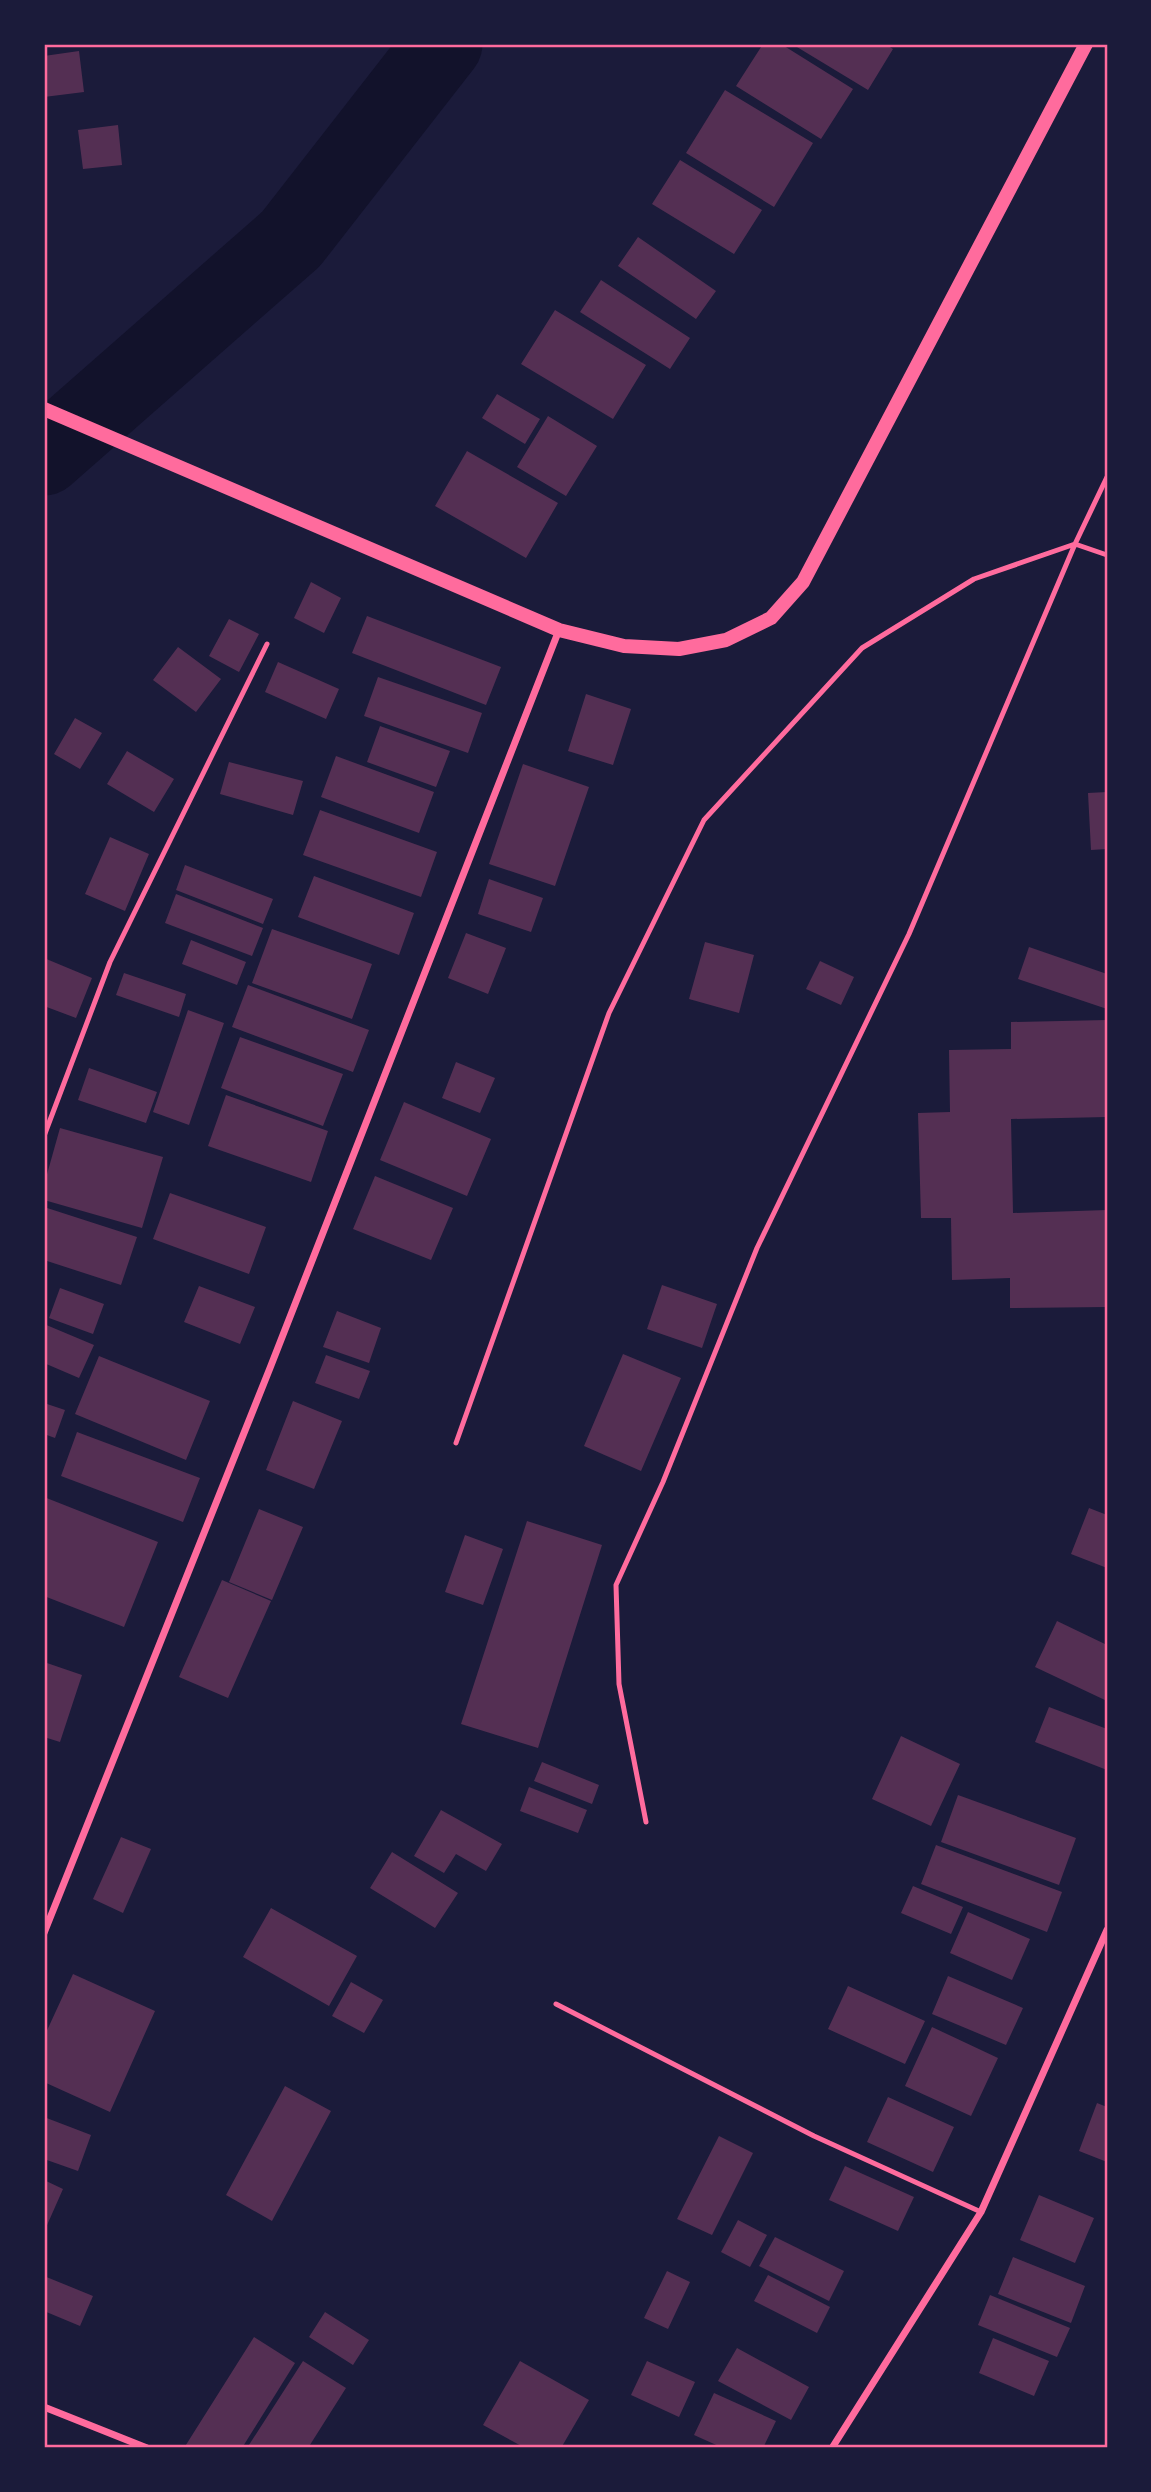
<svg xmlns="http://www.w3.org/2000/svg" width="1151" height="2492" font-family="Overpass,sans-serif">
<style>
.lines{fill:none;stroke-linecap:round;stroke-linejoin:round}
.river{stroke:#12122b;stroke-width:79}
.building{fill:#542f53}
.service{stroke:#ff6b9d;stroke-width:5}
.minor{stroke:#ff6b9d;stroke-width:7}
.secondary{stroke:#ff6b9d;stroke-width:14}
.neatline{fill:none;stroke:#ff6b9d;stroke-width:2.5}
</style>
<rect width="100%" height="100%" fill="#1b1b3a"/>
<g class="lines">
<path class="river" d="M 44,456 L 291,239 L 443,44"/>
</g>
<path class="building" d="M 763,44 L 781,44 L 853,89 L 821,139 L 736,86 Z
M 792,44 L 885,44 L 893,49 L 868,90 Z
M 79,51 L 84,92 L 44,97 L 44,56 Z
M 725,90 L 813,143 L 774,207 L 686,153 Z
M 118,125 L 122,165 L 83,169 L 78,130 Z
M 680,160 L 762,210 L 734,254 L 652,204 Z
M 638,237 L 716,291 L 696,319 L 618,266 Z
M 601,280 L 690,338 L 670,369 L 580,312 Z
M 555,310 L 646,365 L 613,419 L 521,364 Z
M 497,394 L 540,419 L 525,444 L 482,418 Z
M 548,416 L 597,446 L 566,496 L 517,467 Z
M 467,451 L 558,503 L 526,558 L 435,506 Z
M 311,582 L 341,598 L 324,633 L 294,618 Z
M 367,616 L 501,667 L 486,705 L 352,653 Z
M 229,619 L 259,634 L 239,672 L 209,656 Z
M 178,647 L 221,679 L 196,712 L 153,680 Z
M 278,662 L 339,689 L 326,719 L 265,692 Z
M 378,677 L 482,713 L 468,753 L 364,716 Z
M 586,694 L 631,709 L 613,765 L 568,751 Z
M 75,718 L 102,733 L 80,769 L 54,754 Z
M 380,726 L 450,751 L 436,787 L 367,762 Z
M 127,751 L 174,779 L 154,812 L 107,784 Z
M 336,756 L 434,792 L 419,833 L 321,797 Z
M 229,762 L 303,781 L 293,815 L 220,794 Z
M 523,764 L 589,787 L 555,886 L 489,864 Z
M 1107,792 L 1107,849 L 1091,850 L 1088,793 Z
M 320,810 L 437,852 L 421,897 L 303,855 Z
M 110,837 L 149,854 L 125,911 L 85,894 Z
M 185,865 L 273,899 L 263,924 L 176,890 Z
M 314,876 L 414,913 L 399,955 L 298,917 Z
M 489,879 L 543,898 L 531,932 L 478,914 Z
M 176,894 L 263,928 L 252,956 L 165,923 Z
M 272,929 L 372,964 L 352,1019 L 252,983 Z
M 466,933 L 506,948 L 488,994 L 448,978 Z
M 191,940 L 246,962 L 237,985 L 182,964 Z
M 705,942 L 754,955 L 739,1013 L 689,999 Z
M 1029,947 L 1107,974 L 1107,1009 L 1018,979 Z
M 44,958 L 92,978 L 76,1018 L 44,1006 Z
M 820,961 L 854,977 L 841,1005 L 806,989 Z
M 124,973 L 186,994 L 179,1017 L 116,995 Z
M 248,985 L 369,1030 L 353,1072 L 232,1027 Z
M 188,1010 L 224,1023 L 189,1125 L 153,1112 Z
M 1107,1020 L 1107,1117 L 1011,1119 L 1013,1213 L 1107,1210 L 1107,1307 L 1010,1308 L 1010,1278 L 952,1280 L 951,1218 L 921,1218 L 918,1113 L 950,1112 L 949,1050 L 1011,1049 L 1011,1022 Z
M 240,1037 L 343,1074 L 323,1126 L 221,1088 Z
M 456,1062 L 495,1078 L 480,1113 L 442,1098 Z
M 89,1068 L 157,1092 L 146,1123 L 78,1100 Z
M 226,1095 L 328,1131 L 311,1182 L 208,1146 Z
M 404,1102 L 491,1139 L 467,1196 L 380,1160 Z
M 60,1128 L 163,1157 L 142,1228 L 44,1200 L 44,1185 Z
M 375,1176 L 453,1208 L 431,1260 L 353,1229 Z
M 170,1193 L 266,1227 L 249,1274 L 153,1239 Z
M 44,1207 L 137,1237 L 121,1285 L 44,1260 Z
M 662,1285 L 717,1304 L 702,1348 L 647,1329 Z
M 199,1286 L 255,1307 L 240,1344 L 184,1322 Z
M 60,1288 L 104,1304 L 93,1334 L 49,1318 Z
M 337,1311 L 381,1328 L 369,1363 L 323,1347 Z
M 44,1324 L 94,1345 L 79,1378 L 44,1363 Z
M 623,1354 L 681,1378 L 641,1471 L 584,1446 Z
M 326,1355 L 370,1371 L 359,1399 L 315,1383 Z
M 99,1356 L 210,1401 L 186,1460 L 75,1414 Z
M 293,1401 L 342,1421 L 314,1489 L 266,1470 Z
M 44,1403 L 65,1410 L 55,1438 L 44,1434 Z
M 77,1432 L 200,1478 L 183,1522 L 61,1476 Z
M 44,1497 L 158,1542 L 124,1627 L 44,1596 Z
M 1089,1508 L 1107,1515 L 1107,1568 L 1071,1554 Z
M 259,1509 L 303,1527 L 272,1600 L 229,1582 Z
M 527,1521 L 602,1545 L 538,1748 L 461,1724 Z
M 465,1535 L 503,1549 L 483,1605 L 445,1592 Z
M 222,1580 L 271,1601 L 228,1698 L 179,1677 Z
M 1057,1621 L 1107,1645 L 1107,1701 L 1035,1667 Z
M 44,1662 L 82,1675 L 60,1742 L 44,1737 Z
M 1049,1707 L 1107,1729 L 1107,1770 L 1035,1742 Z
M 901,1736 L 960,1764 L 931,1826 L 872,1799 Z
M 542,1762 L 599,1785 L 592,1804 L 534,1781 Z
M 529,1787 L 587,1810 L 578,1833 L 520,1811 Z
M 958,1795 L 1076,1838 L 1059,1885 L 941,1842 Z
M 441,1810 L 502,1844 L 486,1871 L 456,1854 L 444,1873 L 414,1856 Z
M 121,1837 L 151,1849 L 123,1913 L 93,1899 Z
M 936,1845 L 1062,1892 L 1047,1932 L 921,1884 Z
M 392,1852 L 458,1893 L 435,1928 L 370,1888 Z
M 913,1886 L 963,1907 L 951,1934 L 901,1913 Z
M 271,1908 L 357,1956 L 329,2006 L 243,1957 Z
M 968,1912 L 1030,1939 L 1012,1980 L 950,1953 Z
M 73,1974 L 155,2011 L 110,2112 L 44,2082 L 44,2037 Z
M 948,1976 L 1023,2008 L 1006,2045 L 932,2014 Z
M 351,1982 L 383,2000 L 364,2033 L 332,2016 Z
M 848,1986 L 925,2021 L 905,2064 L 828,2029 Z
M 932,2027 L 998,2058 L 971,2116 L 905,2086 Z
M 285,2086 L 331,2111 L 272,2221 L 226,2195 Z
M 888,2097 L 954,2127 L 933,2172 L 867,2142 Z
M 1097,2103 L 1107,2107 L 1107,2162 L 1079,2151 Z
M 44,2117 L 91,2135 L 78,2171 L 44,2159 Z
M 719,2136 L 753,2153 L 712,2235 L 677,2219 Z
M 845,2166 L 914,2197 L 898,2231 L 829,2200 Z
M 44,2180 L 63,2189 L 44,2232 Z
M 1039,2195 L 1094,2218 L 1075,2263 L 1020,2240 Z
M 738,2220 L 767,2235 L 750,2267 L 721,2252 Z
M 775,2237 L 844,2271 L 829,2301 L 759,2266 Z
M 1013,2257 L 1085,2286 L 1071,2323 L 998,2294 Z
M 667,2271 L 690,2282 L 668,2329 L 644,2318 Z
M 768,2275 L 830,2307 L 817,2333 L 754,2301 Z
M 44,2276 L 93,2296 L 80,2326 L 44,2311 Z
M 990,2295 L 1070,2328 L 1057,2357 L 978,2325 Z
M 325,2312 L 369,2340 L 353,2365 L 309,2337 Z
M 254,2337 L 295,2363 L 242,2448 L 184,2448 Z
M 993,2338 L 1049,2361 L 1034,2396 L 979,2373 Z
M 737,2348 L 809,2387 L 791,2420 L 718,2381 Z
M 303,2361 L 346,2388 L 308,2448 L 247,2448 Z
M 520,2361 L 589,2400 L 561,2448 L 525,2448 L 483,2425 Z
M 647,2361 L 695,2382 L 679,2417 L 631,2395 Z
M 714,2393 L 776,2421 L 763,2448 L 723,2448 L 694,2435 Z"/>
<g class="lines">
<path class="service" d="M 1107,477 L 1075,544 L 1107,555
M 44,1136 L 110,962 L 267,644
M 456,1443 L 609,1013 L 704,820 L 862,648 L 974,579 L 1075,544
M 646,1822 L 619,1684 L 616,1585 L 663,1482 L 757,1248 L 909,934 L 1075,544
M 556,2004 L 814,2136 L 981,2212"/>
<path class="minor" d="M 44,1933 L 270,1368 L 559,630
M 44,2407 L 147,2448
M 832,2448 L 981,2212 L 1107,1930"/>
<path class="secondary" d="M 44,409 L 559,630 L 624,646 L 679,649 L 726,640 L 771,618 L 803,582 L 1086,44"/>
</g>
<rect width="1151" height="2492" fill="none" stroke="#1b1b3a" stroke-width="91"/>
<rect x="46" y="46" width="1060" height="2400" class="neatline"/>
</svg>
